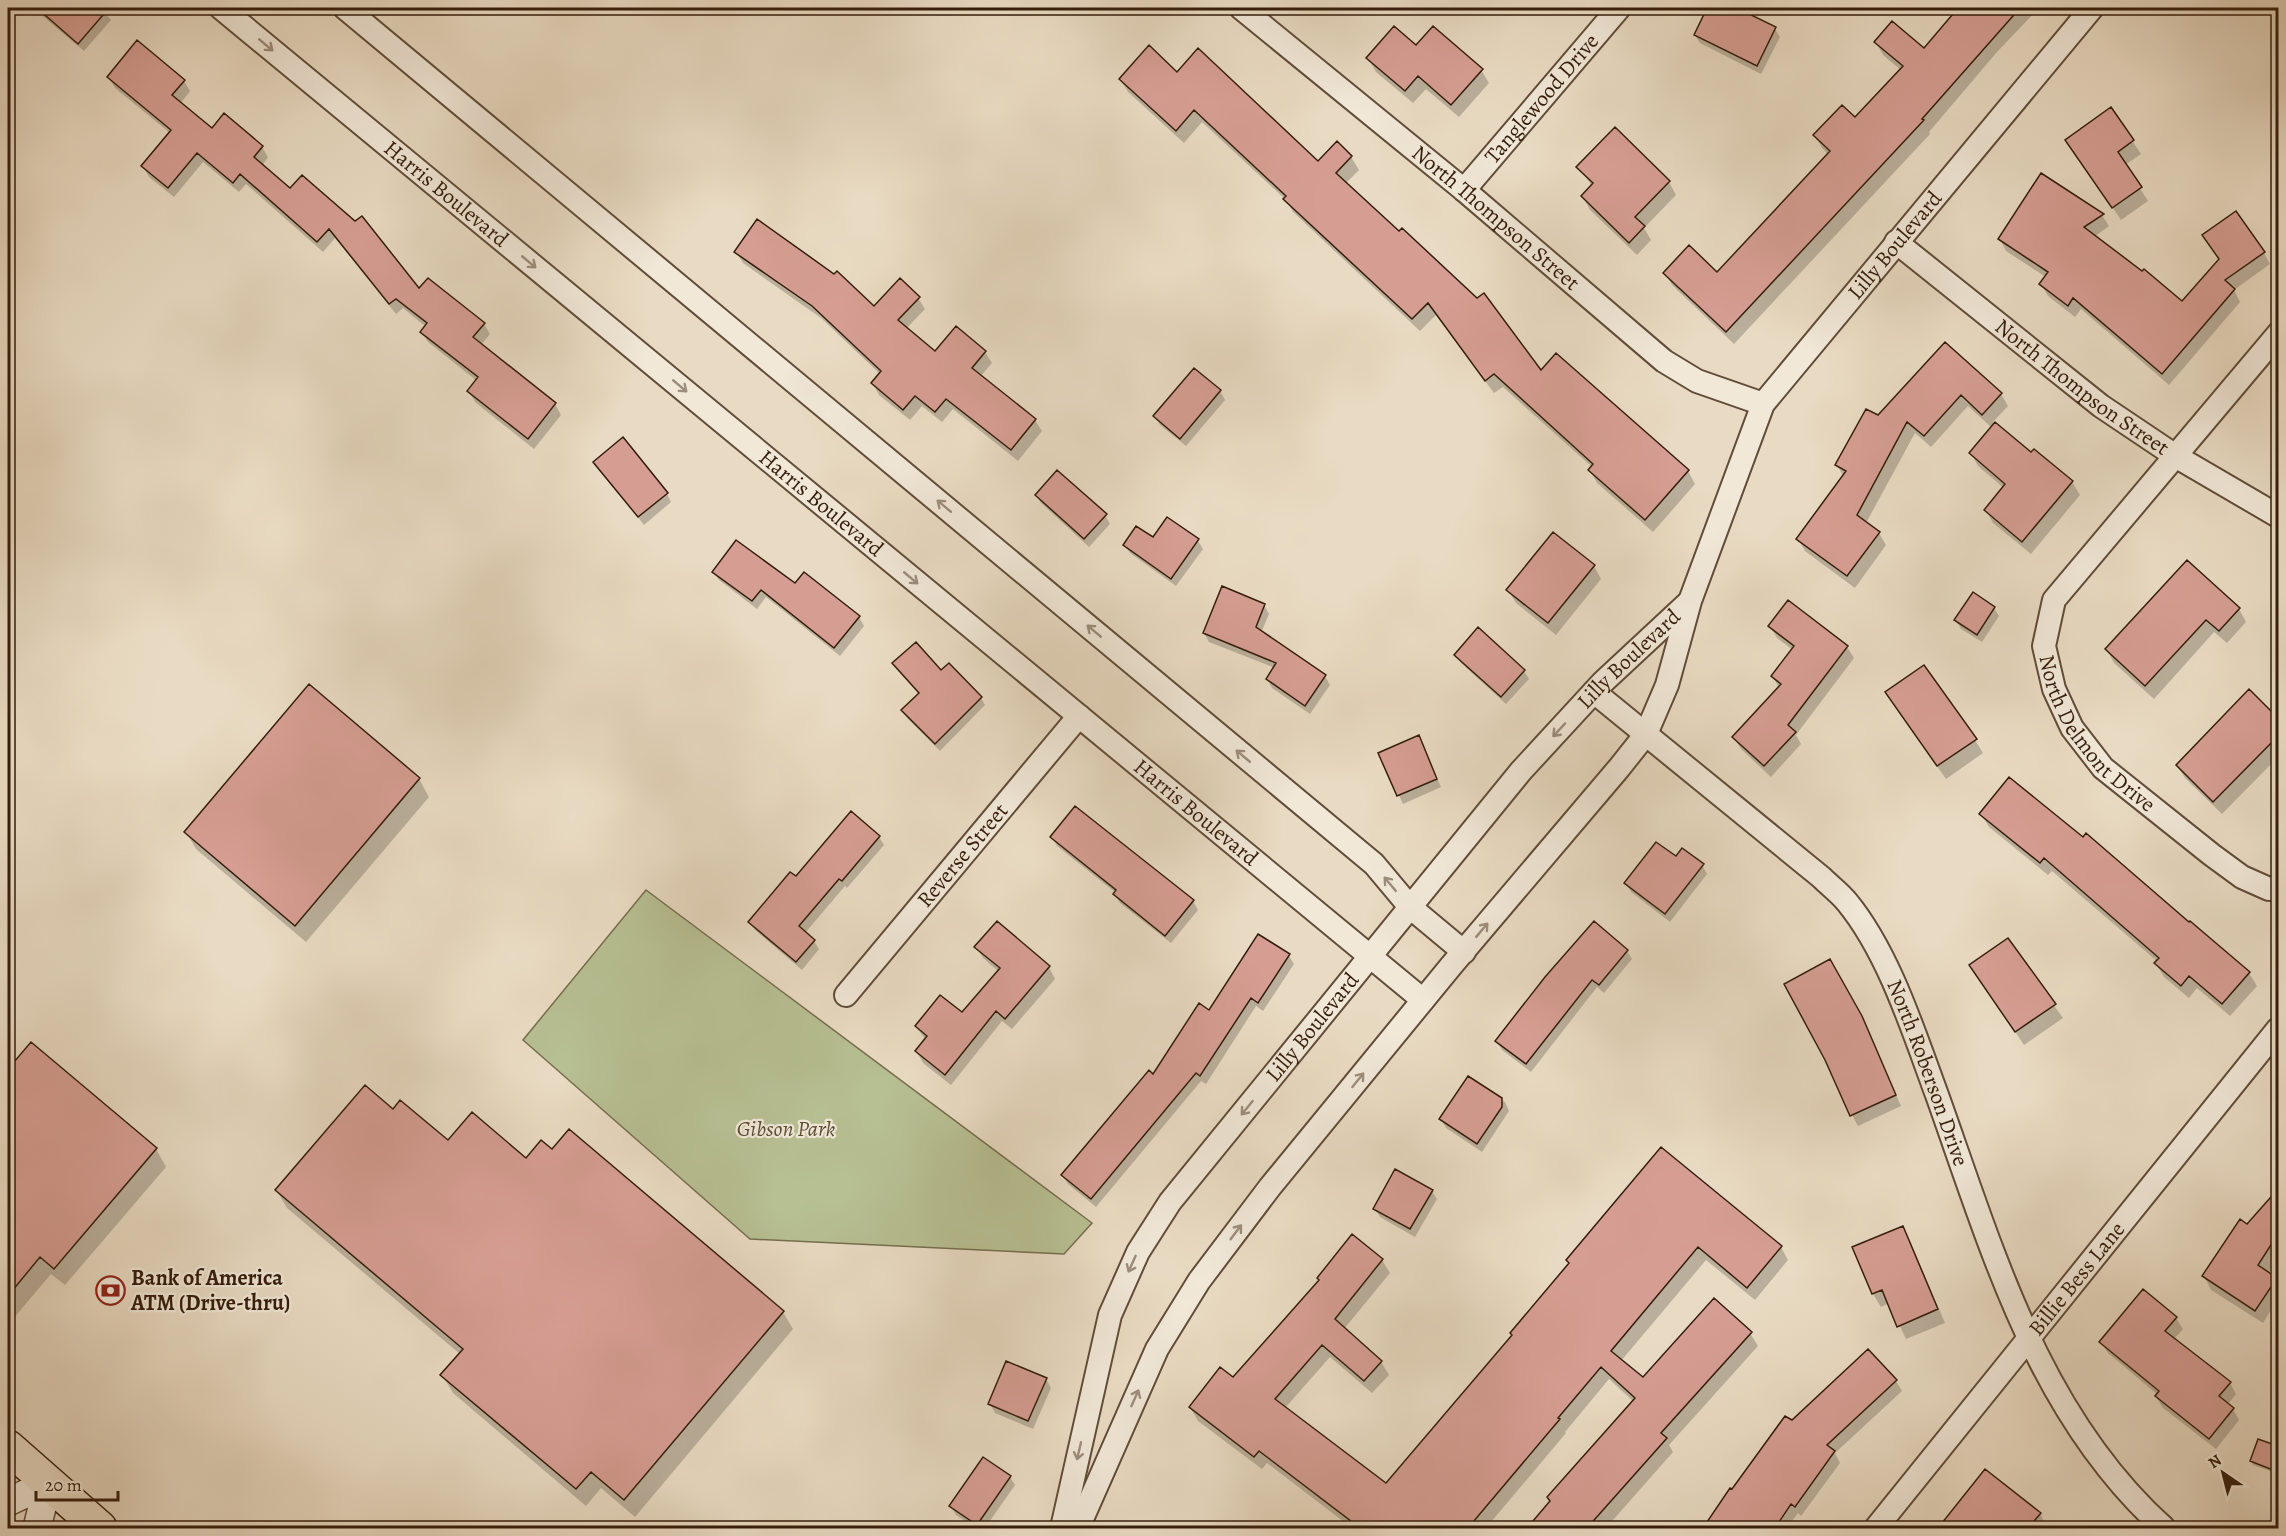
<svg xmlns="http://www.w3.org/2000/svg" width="2286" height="1536" font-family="Alegreya,serif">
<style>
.green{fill:#b7c093;stroke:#766e4f;stroke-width:1.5}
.shadow{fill:#0003}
.building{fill:#d69e93;stroke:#341d0b;stroke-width:1.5}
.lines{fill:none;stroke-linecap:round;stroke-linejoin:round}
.minor-casing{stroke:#614c39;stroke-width:26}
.tertiary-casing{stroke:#614c39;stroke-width:30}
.primary-casing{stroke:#341d0b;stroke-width:36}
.minor{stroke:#f1e8d8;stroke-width:22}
.tertiary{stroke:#f1e8d8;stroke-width:27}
.primary{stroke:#e9dbc3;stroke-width:33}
.oneway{stroke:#9c8d7c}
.labels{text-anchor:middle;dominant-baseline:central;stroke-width:4.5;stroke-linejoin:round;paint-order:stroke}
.street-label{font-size:22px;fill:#341d0b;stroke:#f1e8d8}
.park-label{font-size:22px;font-style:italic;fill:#5b4e34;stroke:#f1e8d8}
.poi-label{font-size:22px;font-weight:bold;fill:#341d0b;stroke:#f1e8d8;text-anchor:start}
</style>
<rect width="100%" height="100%" fill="#e9dbc3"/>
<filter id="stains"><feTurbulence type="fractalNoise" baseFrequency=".00333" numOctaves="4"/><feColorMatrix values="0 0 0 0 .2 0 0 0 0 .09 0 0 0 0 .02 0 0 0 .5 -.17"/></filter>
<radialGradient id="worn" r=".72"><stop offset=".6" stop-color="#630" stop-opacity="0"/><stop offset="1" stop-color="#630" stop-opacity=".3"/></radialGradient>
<path class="green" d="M 646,890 L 1092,1223 L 1064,1254 L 750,1239 L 523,1040 Z"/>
<path class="shadow" d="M 33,8 L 101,8 L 111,20 L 84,51 Z
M 1709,8 L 1733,8 L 1775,29 L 1780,37 L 1761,74 L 1700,43 L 1695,35 Z
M 1968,8 L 2039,8 L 1997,52 L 1929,132 L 1930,134 L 1734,344 L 1672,285 L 1665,273 L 1717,274 L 1829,155 L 1822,148 L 1815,135 L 1855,120 L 1901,70 L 1883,55 L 1876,42 L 1924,50 Z
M 1416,47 L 1481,70 L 1489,83 L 1459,117 L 1426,89 L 1413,103 L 1376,72 L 1368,58 Z
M 1177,74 L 1318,163 L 1351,157 L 1359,170 L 1345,184 L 1540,372 L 1688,471 L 1695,484 L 1653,532 L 1597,483 L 1590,470 L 1592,467 L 1503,387 L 1494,393 L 1436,315 L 1420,331 L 1293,212 L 1286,200 L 1202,122 L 1184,143 L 1128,92 L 1120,79 Z
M 109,78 L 184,81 L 190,91 L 180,104 L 212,130 L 224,115 L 262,147 L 268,157 L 262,166 L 419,291 L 484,324 L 490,334 L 481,345 L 555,404 L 561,415 L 534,449 L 475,402 L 469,391 L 477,381 L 428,342 L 422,332 L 426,327 L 403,308 L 396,314 L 335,238 L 323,252 L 246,184 L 239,192 L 203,162 L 174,197 L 149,177 L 143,166 L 170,133 L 115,88 Z
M 2111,109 L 2141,154 L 2125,165 L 2148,201 L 2121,220 L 2067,140 Z
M 1578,167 L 1669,182 L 1676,195 L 1644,228 L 1651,240 L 1637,255 L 1590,210 L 1583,197 L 1592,186 Z
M 2102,215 L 2109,226 L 2094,237 L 2182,303 L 2264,253 L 2270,264 L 2234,290 L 2240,302 L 2169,385 L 2081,309 L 2075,317 L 2048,296 L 2041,284 L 2046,277 L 2006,251 L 2000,239 Z
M 736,252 L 874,308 L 918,298 L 925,309 L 906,329 L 935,353 L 985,352 L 992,363 L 980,377 L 1035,420 L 1042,431 L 1018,461 L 953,409 L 942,422 L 922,406 L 910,420 L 879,395 L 873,383 L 880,374 L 821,318 L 743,263 Z
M 1945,344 L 2001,394 L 2008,406 L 1993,422 L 2032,455 L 2072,482 L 2080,495 L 2031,554 L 1993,523 L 1986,510 L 2004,488 L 1978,466 L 1971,453 L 1992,428 L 1968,406 L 1931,447 L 1915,433 L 1866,523 L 1879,533 L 1886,545 L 1855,588 L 1805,551 L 1798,539 L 1844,477 L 1837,465 Z
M 1194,370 L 1220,391 L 1225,400 L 1186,446 L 1160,425 L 1155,416 Z
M 595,462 L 667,494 L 671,502 L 644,525 Z
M 1036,495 L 1105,515 L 1110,524 L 1089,547 L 1041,503 Z
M 1168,519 L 1198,541 L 1203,549 L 1176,586 L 1130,553 L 1125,545 L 1153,539 Z
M 1594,566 L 1601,579 L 1556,635 L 1516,603 L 1508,590 Z
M 714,572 L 795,585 L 805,574 L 859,617 L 864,626 L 840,656 L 766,597 L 757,609 L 719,580 Z
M 1264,605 L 1269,614 L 1261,633 L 1325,676 L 1330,685 L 1310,714 L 1272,688 L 1267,679 L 1275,668 L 1209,642 L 1204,633 Z
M 1994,608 L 1999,616 L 1982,642 L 1961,629 L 1956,620 Z
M 2239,609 L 2246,622 L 2227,643 L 2214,632 L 2154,699 L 2114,663 L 2107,650 Z
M 1770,626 L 1847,647 L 1854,658 L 1796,735 L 1801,744 L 1771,777 L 1741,749 L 1734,738 L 1779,688 L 1773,677 L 1793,650 L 1777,638 Z
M 1456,655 L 1524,671 L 1529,679 L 1506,704 L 1461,663 Z
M 893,663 L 941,673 L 949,665 L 981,698 L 985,705 L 940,751 L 907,718 L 903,710 L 919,694 Z
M 2250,691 L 2278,720 L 2278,757 L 2222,814 L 2185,778 L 2177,765 Z
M 1895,706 L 1975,740 L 1983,753 L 1946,779 Z
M 1423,746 L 1441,787 L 1403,804 L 1380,754 Z
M 419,779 L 429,797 L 306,942 L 196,849 L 186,832 Z
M 1075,808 L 1193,901 L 1198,910 L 1171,943 L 1120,903 L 1115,894 L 1116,893 L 1057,846 L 1052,837 Z
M 1981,814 L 2083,839 L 2249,973 L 2257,986 L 2230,1016 L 2197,988 L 2189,998 L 2164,977 L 2156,964 L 2158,962 L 2052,871 L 2048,875 L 1989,827 Z
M 879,837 L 884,845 L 847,888 L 845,886 L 805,933 L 814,941 L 819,949 L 802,970 L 755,930 L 750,922 L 796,878 Z
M 1676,858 L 1702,865 L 1707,874 L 1670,922 L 1631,892 L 1626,883 Z
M 997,923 L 1049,967 L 1055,979 L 1012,1029 L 1002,1021 L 951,1085 L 923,1063 L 917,1052 L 926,1040 L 916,1027 L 962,1014 L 999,972 L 983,958 L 976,947 Z
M 1258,936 L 1289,956 L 1294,964 L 1263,1011 L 1256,1006 L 1206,1084 L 1201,1081 L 1096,1207 L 1068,1184 L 1063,1176 L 1209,1012 Z
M 2008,940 L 2063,1018 L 2024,1045 L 1971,966 Z
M 1627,951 L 1632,959 L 1604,993 L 1597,987 L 1531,1072 L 1502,1050 L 1497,1041 Z
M 1867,1030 L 1901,1106 L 1858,1126 L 1852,1115 Z
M 31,1044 L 156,1149 L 166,1167 L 65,1285 L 51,1274 L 8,1325 L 8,1072 Z
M 1469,1078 L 1505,1102 L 1509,1111 L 1482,1152 L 1446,1128 L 1441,1119 Z
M 393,1111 L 448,1142 L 526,1160 L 783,1312 L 793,1329 L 635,1517 L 601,1488 L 586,1506 L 453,1393 L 442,1375 L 460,1354 L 287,1208 L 277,1191 Z
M 1661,1149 L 1781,1247 L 1788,1260 L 1755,1300 L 1706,1260 L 1621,1361 L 1643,1379 L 1750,1333 L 1758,1346 L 1669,1445 L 1673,1452 L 1606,1528 L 1528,1528 L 1634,1402 L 1609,1379 L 1565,1432 L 1566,1433 L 1486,1528 L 1352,1528 L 1267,1463 L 1262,1469 L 1198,1421 L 1190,1407 L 1233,1379 L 1320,1281 L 1353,1236 L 1382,1260 L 1390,1273 L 1344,1329 L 1381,1362 L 1389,1375 L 1372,1393 L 1330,1357 L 1285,1408 L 1386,1485 L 1513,1335 Z
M 2278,1150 L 2278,1160 L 2275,1154 Z
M 1432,1191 L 1437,1199 L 1415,1237 L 1380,1217 L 1375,1209 Z
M 2278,1191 L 2278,1258 L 2268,1274 L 2278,1284 L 2278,1299 L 2263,1323 L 2211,1290 L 2204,1276 Z
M 1903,1227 L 1910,1241 L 1945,1323 L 1906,1339 L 1889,1303 L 1881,1307 L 1873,1294 L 1854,1248 Z
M 2176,1318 L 2183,1329 L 2174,1339 L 2230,1383 L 2236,1394 L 2228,1404 L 2233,1409 L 2239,1420 L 2216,1449 L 2163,1408 L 2156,1397 L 2158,1395 L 2108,1353 L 2101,1342 Z
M 1046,1379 L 1051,1388 L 1033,1429 L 995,1413 L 990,1404 Z
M 1896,1381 L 1902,1391 L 1835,1453 L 1840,1463 L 1801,1516 L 1798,1513 L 1787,1528 L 1705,1528 L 1730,1490 L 1732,1491 L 1792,1422 Z
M 2259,1440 L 2278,1448 L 2278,1474 L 2253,1465 L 2251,1461 Z
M 1010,1477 L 1015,1485 L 985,1528 L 976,1528 L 956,1515 L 951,1506 Z
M 2040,1514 L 2047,1526 L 2045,1528 L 1949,1528 L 1945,1522 Z"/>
<path class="building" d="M 37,8 L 109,8 L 78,44 Z
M 1707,8 L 1737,8 L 1776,27 L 1757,66 L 1694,35 Z
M 1958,8 L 2020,8 L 1922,119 L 1924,120 L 1726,332 L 1663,273 L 1689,245 L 1717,272 L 1830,151 L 1813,135 L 1842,105 L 1855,117 L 1903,66 L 1874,42 L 1892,21 L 1924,48 Z
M 1394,26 L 1416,45 L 1433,26 L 1483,69 L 1451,105 L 1418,76 L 1405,91 L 1366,58 Z
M 137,40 L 185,80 L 172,95 L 212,128 L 224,113 L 263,146 L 254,157 L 290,188 L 302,175 L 355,221 L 362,216 L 419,288 L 428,278 L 485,323 L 473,337 L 556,403 L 528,439 L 467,391 L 478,377 L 420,332 L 427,323 L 396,299 L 389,304 L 329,229 L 317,242 L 240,174 L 233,183 L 197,153 L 168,188 L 141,166 L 171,130 L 107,77 Z
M 1149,45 L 1177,72 L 1198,48 L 1318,161 L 1337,141 L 1352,156 L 1336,173 L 1399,231 L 1402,228 L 1477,298 L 1484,293 L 1541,370 L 1556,353 L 1689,470 L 1645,520 L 1588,470 L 1593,464 L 1494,374 L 1485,381 L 1428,303 L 1412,319 L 1283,199 L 1286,196 L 1194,110 L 1176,131 L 1119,79 Z
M 2111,107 L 2134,140 L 2118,152 L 2142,187 L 2112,208 L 2065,140 Z
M 1615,127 L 1670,181 L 1635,217 L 1645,226 L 1629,243 L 1581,196 L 1593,183 L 1576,167 Z
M 2041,173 L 2104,214 L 2084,227 L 2142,271 L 2144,269 L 2182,301 L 2219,259 L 2202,235 L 2236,211 L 2265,252 L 2225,280 L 2235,289 L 2162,374 L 2073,298 L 2068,306 L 2039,284 L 2048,272 L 1998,239 Z
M 757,219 L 834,274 L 837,271 L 874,306 L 900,278 L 920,297 L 898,320 L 935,351 L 956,326 L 986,351 L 972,368 L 1036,419 L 1011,450 L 946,399 L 935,412 L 915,396 L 903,410 L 871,383 L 881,371 L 812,306 L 734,252 Z
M 1945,342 L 2002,393 L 1982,415 L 1961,395 L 1924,436 L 1907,422 L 1857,515 L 1880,532 L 1847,576 L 1796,539 L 1846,471 L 1835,465 L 1866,409 L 1878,415 Z
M 1194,368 L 1221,390 L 1180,439 L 1153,416 Z
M 1995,422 L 2031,452 L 2034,449 L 2073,481 L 2022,542 L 1984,510 L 2005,484 L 1969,453 Z
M 623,437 L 668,493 L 638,517 L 593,462 Z
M 1057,470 L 1107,514 L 1084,539 L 1035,495 Z
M 1167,517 L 1199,539 L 1171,579 L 1123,545 L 1136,526 L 1153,537 Z
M 1553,532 L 1595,565 L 1548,623 L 1506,590 Z
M 736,540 L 795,583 L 804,572 L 860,616 L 834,648 L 761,590 L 752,601 L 712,572 Z
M 2187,560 L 2240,608 L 2219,631 L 2206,620 L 2145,686 L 2105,649 Z
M 1222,586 L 1265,604 L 1256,627 L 1326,675 L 1305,706 L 1266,679 L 1276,663 L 1203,633 Z
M 1973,592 L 1995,607 L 1977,635 L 1954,620 Z
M 1788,600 L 1848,646 L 1788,725 L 1796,732 L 1764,766 L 1732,737 L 1781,684 L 1771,676 L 1794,646 L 1768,626 Z
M 1478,627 L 1525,670 L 1501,697 L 1454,655 Z
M 916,642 L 941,670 L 949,663 L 982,697 L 935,744 L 901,710 L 919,693 L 892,663 Z
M 1924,665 L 1977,739 L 1937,766 L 1885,692 Z
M 309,684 L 420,778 L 295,926 L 184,832 Z
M 2249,689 L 2278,718 L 2278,736 L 2213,802 L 2176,765 Z
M 1419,735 L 1437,779 L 1397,796 L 1378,753 Z
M 2009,777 L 2083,837 L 2086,833 L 2189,922 L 2190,921 L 2250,972 L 2222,1004 L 2189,976 L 2181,986 L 2154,963 L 2159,958 L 2044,858 L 2040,863 L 1979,814 Z
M 1075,806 L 1194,900 L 1165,936 L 1113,894 L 1116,890 L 1050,837 Z
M 851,811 L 880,836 L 842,881 L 839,879 L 799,926 L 815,940 L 796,962 L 748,922 L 790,872 L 796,876 Z
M 1656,842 L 1676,856 L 1682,848 L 1704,864 L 1665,914 L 1624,883 Z
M 997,921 L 1050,966 L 1005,1019 L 996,1011 L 945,1075 L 915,1051 L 927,1036 L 915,1026 L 940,995 L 962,1012 L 1000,968 L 974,947 Z
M 1594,921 L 1628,950 L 1599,985 L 1592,980 L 1526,1064 L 1495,1041 L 1545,977 Z
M 1258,934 L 1290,954 L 1258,1003 L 1251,998 L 1200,1076 L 1196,1073 L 1091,1199 L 1061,1175 L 1149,1070 L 1153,1074 L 1199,1003 L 1209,1010 Z
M 2008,938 L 2056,1004 L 2015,1032 L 1969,965 Z
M 1830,959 L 1862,1016 L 1896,1095 L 1850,1116 L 1825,1060 L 1784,984 Z
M 31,1042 L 157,1148 L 54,1269 L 40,1257 L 8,1296 L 8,1069 Z
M 1468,1076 L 1502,1098 L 1502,1107 L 1477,1144 L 1439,1119 Z
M 365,1085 L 393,1109 L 400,1100 L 448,1140 L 472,1112 L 526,1158 L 541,1140 L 552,1149 L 569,1129 L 784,1311 L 624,1500 L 591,1472 L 576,1489 L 440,1375 L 463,1349 L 275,1190 Z
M 1661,1147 L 1782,1246 L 1747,1288 L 1698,1247 L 1611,1351 L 1643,1377 L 1714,1298 L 1752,1332 L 1661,1433 L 1667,1438 L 1587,1528 L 1527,1528 L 1550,1501 L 1547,1497 L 1635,1398 L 1601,1367 L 1558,1418 L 1560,1419 L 1468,1528 L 1360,1528 L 1259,1451 L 1254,1457 L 1189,1407 L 1220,1367 L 1233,1377 L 1319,1280 L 1317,1278 L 1352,1234 L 1383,1259 L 1335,1319 L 1382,1361 L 1364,1381 L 1322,1345 L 1275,1399 L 1386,1483 L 1512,1335 L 1510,1333 L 1569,1263 L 1566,1260 Z
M 1395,1169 L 1433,1190 L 1410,1229 L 1373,1209 Z
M 2278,1189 L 2278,1234 L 2258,1265 L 2277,1278 L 2255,1311 L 2202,1276 L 2240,1219 L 2247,1224 Z
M 1903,1226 L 1938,1309 L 1897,1327 L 1882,1290 L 1872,1294 L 1852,1247 Z
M 2143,1289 L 2177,1317 L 2165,1331 L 2231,1382 L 2219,1396 L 2234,1408 L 2209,1439 L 2155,1396 L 2159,1391 L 2099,1342 Z
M 1868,1349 L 1897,1380 L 1827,1445 L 1835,1451 L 1795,1507 L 1791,1504 L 1775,1528 L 1703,1528 L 1730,1488 L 1732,1489 L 1785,1416 L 1792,1420 Z
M 1006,1361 L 1047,1378 L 1028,1421 L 988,1404 Z
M 2258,1439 L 2278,1446 L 2278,1472 L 2250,1461 Z
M 983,1457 L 1011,1476 L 977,1525 L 949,1506 Z
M 1985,1469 L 2041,1513 L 2028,1528 L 1938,1528 Z"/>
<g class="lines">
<defs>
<g id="minor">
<path id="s1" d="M 221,8 L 1423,1000"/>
<path d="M 345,8 L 1374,864 L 1410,907 L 1464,952"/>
<path id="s2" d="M 1241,8 L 1464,190 L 1664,361 L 1697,381 L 1763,404"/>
<path id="s3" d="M 1464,190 L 1619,8"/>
<path id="s4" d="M 1896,242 L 2101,406 L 2177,457 L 2278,516"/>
<path id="s5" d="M 2278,334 L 2054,600 L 2044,646 L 2054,689 L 2072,728 L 2103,768 L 2212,855 L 2242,877 L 2269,889 L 2278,887"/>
<path id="s6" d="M 1594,692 L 1821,877 C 1829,885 1840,893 1847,902 C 1889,953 1914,1033 1937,1095 C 1992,1249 2038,1415 2164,1528"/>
<path id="s7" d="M 846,995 L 1079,716"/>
<path id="s8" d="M 1062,1528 L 1110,1315 L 1138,1252 L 1170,1202 L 1521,771 L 1603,682 L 1689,602"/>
<path id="s9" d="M 1078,1528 L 1157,1349 L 1199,1281 L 1270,1187 L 1451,966 L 1619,768 L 1646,734 L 1667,685 L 1690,601 L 1763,404 L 2092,8"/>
<path id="s10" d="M 1876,1528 L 2278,1029"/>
</g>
<path id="tertiary" d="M 8,1502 L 48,1483
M 37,1528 L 48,1483"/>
<path id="primary" d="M 8,1447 L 100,1528"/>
</defs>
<use href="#minor" class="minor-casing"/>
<use href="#tertiary" class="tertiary-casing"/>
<use href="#primary" class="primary-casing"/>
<use href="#minor" class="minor"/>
<use href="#tertiary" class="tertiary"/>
<use href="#primary" class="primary"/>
</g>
<defs><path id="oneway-shaft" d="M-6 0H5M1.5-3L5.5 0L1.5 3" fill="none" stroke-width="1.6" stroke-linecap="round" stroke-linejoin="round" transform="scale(1.5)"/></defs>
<g class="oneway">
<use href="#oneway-shaft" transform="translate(266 45) rotate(40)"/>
<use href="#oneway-shaft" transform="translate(529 262) rotate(40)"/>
<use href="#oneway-shaft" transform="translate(680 386) rotate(40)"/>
<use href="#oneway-shaft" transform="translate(944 506) rotate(-140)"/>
<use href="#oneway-shaft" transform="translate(911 578) rotate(40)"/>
<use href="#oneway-shaft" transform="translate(1094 631) rotate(-140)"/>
<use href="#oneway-shaft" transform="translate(1559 730) rotate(133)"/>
<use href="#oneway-shaft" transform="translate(1243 756) rotate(-140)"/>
<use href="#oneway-shaft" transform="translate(1390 884) rotate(-130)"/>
<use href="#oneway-shaft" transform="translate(1482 930) rotate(-50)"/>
<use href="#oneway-shaft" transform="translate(1358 1080) rotate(-51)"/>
<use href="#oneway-shaft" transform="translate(1247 1108) rotate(129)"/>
<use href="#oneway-shaft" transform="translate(1236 1232) rotate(-53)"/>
<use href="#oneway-shaft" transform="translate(1132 1264) rotate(114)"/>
<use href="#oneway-shaft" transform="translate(1135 1398) rotate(-66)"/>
<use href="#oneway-shaft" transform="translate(1079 1451) rotate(103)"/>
</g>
<defs>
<symbol id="bank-ring" viewBox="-11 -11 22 22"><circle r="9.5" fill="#f1e8d8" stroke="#8f2418" stroke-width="1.5"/><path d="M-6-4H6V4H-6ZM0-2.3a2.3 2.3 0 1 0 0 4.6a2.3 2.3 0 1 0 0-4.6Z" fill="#8f2418"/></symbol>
</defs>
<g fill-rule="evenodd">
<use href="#bank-ring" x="94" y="1274" width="33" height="33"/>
</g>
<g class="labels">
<g class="street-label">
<text stroke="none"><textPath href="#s3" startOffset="120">Tanglewood Drive</textPath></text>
<text stroke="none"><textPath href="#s1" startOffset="292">Harris Boulevard</textPath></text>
<text stroke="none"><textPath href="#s2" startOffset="330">North Thompson Street</textPath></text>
<text stroke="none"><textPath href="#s9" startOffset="1539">Lilly Boulevard</textPath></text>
<text stroke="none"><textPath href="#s4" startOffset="236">North Thompson Street</textPath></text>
<text stroke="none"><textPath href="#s1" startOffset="778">Harris Boulevard</textPath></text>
<text stroke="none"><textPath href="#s8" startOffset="1058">Lilly Boulevard</textPath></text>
<text stroke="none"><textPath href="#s5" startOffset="500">North Delmont Drive</textPath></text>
<text stroke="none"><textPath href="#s1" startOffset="1264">Harris Boulevard</textPath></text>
<text stroke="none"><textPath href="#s7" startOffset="182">Reverse Street</textPath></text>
<text stroke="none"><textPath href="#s8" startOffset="572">Lilly Boulevard</textPath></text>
<text stroke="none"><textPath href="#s6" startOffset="519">North Roberson Drive</textPath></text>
<text stroke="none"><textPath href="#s10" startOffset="320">Billie Bess Lane</textPath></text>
</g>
<g class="park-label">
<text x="786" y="1129">Gibson Park</text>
</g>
<g class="poi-label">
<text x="131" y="1278">Bank of America<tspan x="131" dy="25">ATM (Drive-thru)</tspan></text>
</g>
</g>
<rect width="2286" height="1536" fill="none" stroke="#e9dbc3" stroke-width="30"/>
<rect x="9" y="9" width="2268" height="1518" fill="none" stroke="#341d0b" stroke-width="3"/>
<rect x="15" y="15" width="2256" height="1506" fill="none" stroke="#341d0b" stroke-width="1.5"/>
<g transform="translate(2223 1473) rotate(325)" stroke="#f1e8d8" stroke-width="4.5" paint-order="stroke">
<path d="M0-4.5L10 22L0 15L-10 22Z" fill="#341d0b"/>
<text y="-9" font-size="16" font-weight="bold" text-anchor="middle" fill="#341d0b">N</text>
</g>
<path d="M36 1491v9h82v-9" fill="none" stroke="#341d0b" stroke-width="3"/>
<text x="45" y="1491" font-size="18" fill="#341d0b" stroke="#f1e8d8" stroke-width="4.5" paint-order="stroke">20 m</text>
<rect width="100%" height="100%" filter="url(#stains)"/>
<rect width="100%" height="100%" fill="url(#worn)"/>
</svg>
